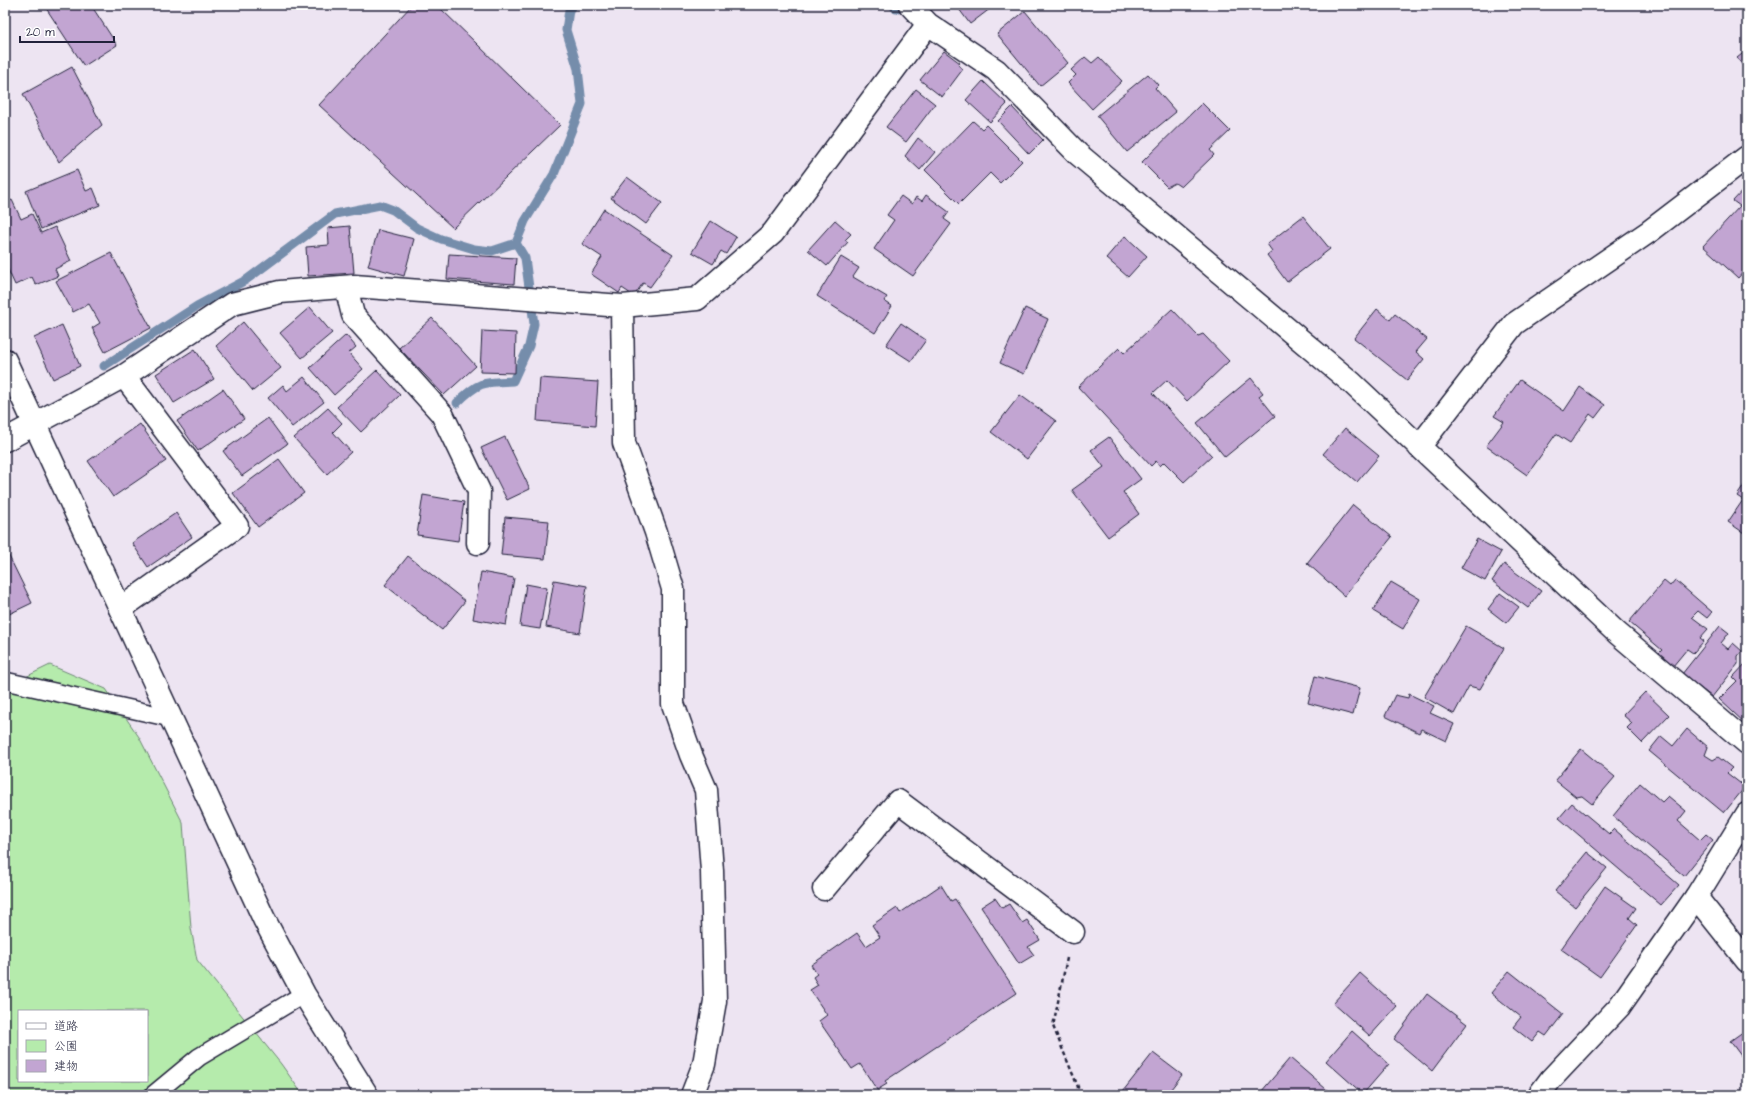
<svg xmlns="http://www.w3.org/2000/svg" width="1752" height="1100" font-family="'Architects Daughter','Klee One',sans-serif">
<style>
.green{fill:#b5ebac;stroke:#6c8674;fill-rule:evenodd}
.lines{fill:none;stroke-linecap:round;stroke-linejoin:round}
.stream{stroke:#758dab;stroke-width:9}
.building{fill:#c2a5d2;stroke:#22223b}
.service-casing{stroke:#22223b;stroke-width:20}
.minor-casing{stroke:#22223b;stroke-width:25}
.tertiary-casing{stroke:#22223b;stroke-width:25}
.path{stroke:#22223b;stroke-width:2.5;stroke-dasharray:4 3;stroke-linecap:butt}
.service{stroke:#fff;stroke-width:17}
.minor{stroke:#fff;stroke-width:22}
.tertiary{stroke:#fff;stroke-width:22}
</style>
<rect width="100%" height="100%" fill="#ede4f2"/>
<filter id="ink" filterUnits="userSpaceOnUse"><feTurbulence type="fractalNoise" baseFrequency=".025" numOctaves="2"/><feDisplacementMap in="SourceGraphic" scale="8" xChannelSelector="R" yChannelSelector="G"/><feConvolveMatrix kernelMatrix="1 2 1 2 8 2 1 2 1" color-interpolation-filters="sRGB"/></filter>
<g filter="url(#ink)">
<path class="green" d="M 50,665 L 106,689 L 139,737 L 183,823 L 191,928 L 197,960 L 281,1064 L 303,1095 L 5,1095 L 5,687 ZM 19,1011 L 147,1011 L 147,1081 L 19,1081 Z"/>
<g class="lines">
<path class="stream" d="M 893,5 L 896,9
M 104,366 L 197,306 L 246,280 L 335,214 L 380,205 L 393,210 L 417,228 L 441,239 L 474,249 L 492,251 L 516,243 L 525,221 L 554,174 L 582,104 L 578,69 L 566,30 L 569,10 L 573,5
M 457,403 C 479,381 484,382 513,381 L 529,346 L 534,324 L 525,258 L 516,243"/>
</g>
<path class="building" d="M 44,5 L 91,5 L 117,45 L 84,66 Z
M 412,5 L 437,5 L 560,125 L 453,228 L 319,105 Z
M 956,5 L 995,5 L 970,24 Z
M 1025,11 L 1068,63 L 1040,86 L 997,34 Z
M 1747,50 L 1747,71 L 1737,58 Z
M 944,51 L 960,63 L 958,65 L 963,69 L 942,97 L 920,80 Z
M 1085,57 L 1092,63 L 1099,57 L 1122,81 L 1092,109 L 1068,83 L 1076,75 L 1071,70 Z
M 72,67 L 102,125 L 59,162 L 23,94 Z
M 1148,74 L 1158,85 L 1155,88 L 1176,112 L 1127,152 L 1097,116 Z
M 983,81 L 1007,104 L 990,122 L 966,100 Z
M 916,89 L 935,104 L 906,142 L 886,127 Z
M 1202,103 L 1230,131 L 1210,150 L 1214,155 L 1181,187 L 1175,183 L 1167,187 L 1142,162 Z
M 1012,107 L 1043,140 L 1029,154 L 998,121 Z
M 973,121 L 982,129 L 986,125 L 1022,161 L 1000,183 L 990,173 L 959,204 L 925,170 Z
M 918,138 L 935,152 L 920,170 L 905,156 Z
M 77,170 L 86,191 L 93,188 L 100,205 L 41,229 L 26,191 Z
M 627,177 L 662,203 L 646,224 L 611,198 Z
M 1747,186 L 1747,268 L 1738,278 L 1703,246 L 1740,206 L 1733,201 Z
M 926,195 L 949,212 L 944,219 L 951,224 L 913,276 L 874,249 L 894,220 L 887,215 L 901,196 L 912,204 L 916,197 L 922,201 Z
M 12,200 L 21,219 L 32,214 L 41,233 L 55,227 L 71,261 L 55,269 L 58,276 L 36,285 L 32,277 L 15,285 L 5,263 L 5,203 Z
M 604,209 L 673,255 L 650,287 L 643,283 L 634,296 L 622,288 L 619,293 L 591,274 L 602,257 L 582,244 Z
M 1303,216 L 1330,249 L 1287,282 L 1267,255 L 1272,251 L 1267,244 Z
M 835,220 L 851,234 L 845,240 L 848,242 L 827,266 L 808,250 Z
M 711,221 L 736,237 L 726,254 L 721,251 L 713,264 L 692,252 Z
M 350,226 L 354,273 L 308,276 L 306,247 L 329,245 L 328,228 Z
M 378,230 L 414,239 L 404,276 L 368,266 Z
M 1125,236 L 1147,256 L 1128,277 L 1106,258 Z
M 111,253 L 151,328 L 105,352 L 92,328 L 100,323 L 89,304 L 73,312 L 56,281 Z
M 449,254 L 516,258 L 514,284 L 447,279 Z
M 841,257 L 859,268 L 853,277 L 887,297 L 884,301 L 892,306 L 875,333 L 817,296 Z
M 310,307 L 332,333 L 302,358 L 280,333 Z
M 1025,308 L 1048,319 L 1024,374 L 1000,363 Z
M 1172,309 L 1198,336 L 1203,334 L 1229,361 L 1187,401 L 1167,380 L 1153,393 L 1212,456 L 1184,482 L 1164,462 L 1160,466 L 1156,461 L 1151,466 L 1078,387 L 1119,348 L 1124,353 Z
M 1377,309 L 1390,320 L 1395,314 L 1427,339 L 1416,352 L 1424,359 L 1407,380 L 1354,338 Z
M 432,318 L 476,366 L 444,395 L 399,348 Z
M 243,322 L 281,368 L 253,391 L 216,346 Z
M 901,323 L 926,340 L 911,361 L 886,345 Z
M 62,325 L 80,366 L 53,379 L 34,338 Z
M 482,331 L 516,333 L 515,373 L 480,372 Z
M 346,335 L 356,347 L 349,353 L 363,369 L 334,395 L 310,368 Z
M 195,349 L 214,379 L 174,403 L 156,374 Z
M 377,370 L 400,395 L 361,432 L 337,407 Z
M 304,377 L 324,402 L 292,427 L 268,398 L 283,385 L 287,391 Z
M 540,378 L 598,382 L 595,426 L 537,421 Z
M 1251,378 L 1263,393 L 1259,396 L 1275,416 L 1225,457 L 1197,423 Z
M 1520,380 L 1564,411 L 1580,387 L 1605,405 L 1595,418 L 1590,414 L 1570,443 L 1556,434 L 1527,475 L 1486,446 L 1504,422 L 1494,416 Z
M 223,389 L 244,419 L 198,451 L 177,421 Z
M 1020,395 L 1056,421 L 1027,459 L 991,432 Z
M 328,408 L 342,423 L 333,432 L 351,452 L 327,474 L 294,438 Z
M 268,418 L 287,444 L 242,476 L 223,451 Z
M 140,424 L 166,461 L 113,497 L 88,461 Z
M 1345,428 L 1379,456 L 1357,482 L 1323,454 Z
M 505,437 L 530,489 L 507,500 L 481,448 Z
M 1109,437 L 1141,479 L 1123,492 L 1139,514 L 1108,537 L 1072,490 L 1104,467 L 1091,450 Z
M 279,459 L 304,493 L 258,527 L 233,493 Z
M 1747,481 L 1747,535 L 1728,522 L 1743,500 L 1737,496 Z
M 423,495 L 464,502 L 458,541 L 417,535 Z
M 1353,505 L 1392,537 L 1344,596 L 1307,563 Z
M 176,513 L 192,537 L 148,567 L 132,543 Z
M 505,517 L 549,521 L 545,559 L 501,555 Z
M 1477,539 L 1501,552 L 1485,581 L 1461,568 Z
M 5,548 L 32,603 L 5,616 Z
M 408,556 L 465,601 L 442,630 L 385,585 Z
M 1504,564 L 1541,591 L 1528,608 L 1492,581 Z
M 481,572 L 514,578 L 506,625 L 473,619 Z
M 554,580 L 587,586 L 580,633 L 546,627 Z
M 1675,580 L 1712,612 L 1707,618 L 1698,611 L 1692,617 L 1708,629 L 1700,638 L 1704,641 L 1693,653 L 1687,649 L 1673,666 L 1658,654 L 1662,650 L 1629,622 L 1664,581 L 1670,586 Z
M 1391,582 L 1420,599 L 1403,629 L 1373,611 Z
M 526,584 L 547,588 L 540,629 L 520,626 Z
M 1500,593 L 1519,607 L 1506,623 L 1488,609 Z
M 1466,626 L 1504,648 L 1480,689 L 1469,686 L 1454,714 L 1424,697 Z
M 1720,626 L 1729,633 L 1721,643 L 1728,649 L 1733,643 L 1742,651 L 1738,656 L 1738,664 L 1712,697 L 1682,674 Z
M 1747,662 L 1747,725 L 1719,699 L 1737,681 L 1733,677 Z
M 1315,676 L 1360,688 L 1353,715 L 1308,703 Z
M 1645,692 L 1669,715 L 1642,743 L 1627,728 L 1632,723 L 1623,715 Z
M 1409,694 L 1434,706 L 1430,713 L 1454,724 L 1446,741 L 1421,729 L 1419,733 L 1385,716 L 1395,695 L 1408,698 Z
M 1687,729 L 1708,747 L 1705,755 L 1713,760 L 1718,757 L 1732,768 L 1727,773 L 1745,787 L 1724,813 L 1649,751 L 1661,736 L 1673,746 Z
M 1581,749 L 1615,777 L 1592,804 L 1582,796 L 1576,797 L 1555,780 Z
M 1640,783 L 1662,802 L 1668,796 L 1686,811 L 1678,821 L 1700,840 L 1706,834 L 1713,840 L 1684,876 L 1613,816 Z
M 1572,803 L 1609,834 L 1614,829 L 1679,885 L 1661,905 L 1559,818 Z
M 1587,852 L 1607,868 L 1575,907 L 1555,891 Z
M 941,885 L 951,901 L 955,899 L 1017,993 L 885,1081 L 887,1084 L 877,1090 L 860,1064 L 852,1069 L 819,1021 L 827,1015 L 810,990 L 818,985 L 813,977 L 817,974 L 811,965 L 857,933 L 866,946 L 880,937 L 872,925 L 897,908 L 900,913 Z
M 1605,886 L 1636,908 L 1629,918 L 1637,925 L 1600,977 L 1561,949 Z
M 995,898 L 1002,908 L 1009,904 L 1022,923 L 1027,920 L 1040,940 L 1028,947 L 1034,955 L 1019,964 L 981,907 Z
M 1509,971 L 1563,1014 L 1546,1036 L 1540,1032 L 1532,1042 L 1513,1027 L 1521,1017 L 1491,993 Z
M 1360,973 L 1397,1006 L 1370,1036 L 1333,1003 Z
M 1427,994 L 1467,1024 L 1432,1071 L 1394,1039 Z
M 1747,1029 L 1747,1064 L 1730,1041 Z
M 1352,1031 L 1389,1064 L 1363,1094 L 1326,1061 Z
M 1153,1053 L 1182,1075 L 1167,1094 L 1169,1095 L 1128,1095 L 1123,1091 Z
M 1290,1058 L 1333,1095 L 1265,1095 L 1261,1092 Z"/>
<g class="lines">
<defs>
<path id="service" d="M 5,681 L 171,718
M 153,1095 L 199,1057 L 304,994"/>
<path id="minor" d="M 910,5 L 928,24 L 996,70 L 1078,154 L 1352,383 L 1617,633 L 1747,743
M 346,287 L 353,315 L 442,414 L 479,491 L 478,543
M 622,306 L 624,443 L 656,532 L 673,589 L 673,704 L 691,755 L 706,790 L 712,871 L 715,1001 L 704,1064 L 692,1095
M 5,440 L 124,376 L 232,304 L 280,292 L 354,286 L 622,306 L 697,299 L 773,233 L 928,24
M 1419,447 L 1514,324 L 1650,231 L 1747,157
M 120,609 L 237,526 L 124,376
M 824,889 L 898,801 L 1073,932
M 1696,897 L 1747,961"/>
<path id="tertiary" d="M 5,360 L 264,919 L 304,994 L 367,1095
M 1539,1095 L 1551,1079 L 1619,1007 L 1696,897 L 1747,814"/>
</defs>
<use href="#service" class="service-casing"/>
<use href="#minor" class="minor-casing"/>
<use href="#tertiary" class="tertiary-casing"/>
<path class="path" d="M 1067,958 L 1053,1026 L 1078,1087 L 1077,1095"/>
<use href="#service" class="service"/>
<use href="#minor" class="minor"/>
<use href="#tertiary" class="tertiary"/>
</g>
</g>
<rect width="1752" height="1100" fill="none" stroke="#fff" stroke-width="20"/>
<rect x="10" y="10" width="1732" height="1080" fill="none" stroke="#22223b" stroke-width="1.5" filter="url(#ink)"/>
<rect x="18" y="1010" width="130" height="72" fill="#ffffff" stroke="#a7a7b1"/>
<rect x="26" y="1023" width="20" height="6" fill="#ffffff" stroke="#a7a7b1"/>
<text x="54" y="1030" font-size="12" fill="#22223b">道路</text>
<rect x="26" y="1040" width="20" height="12" fill="#b5ebac" stroke="#a7a7b1"/>
<text x="54" y="1050" font-size="12" fill="#22223b">公園</text>
<rect x="26" y="1060" width="20" height="12" fill="#c2a5d2" stroke="#a7a7b1"/>
<text x="54" y="1070" font-size="12" fill="#22223b">建物</text>
<path d="M20 36v6h94v-6" fill="none" stroke="#22223b" stroke-width="2"/>
<text x="26" y="36" font-size="12" fill="#22223b" stroke="#ffffff" stroke-width="3" paint-order="stroke">20 m</text>
</svg>
